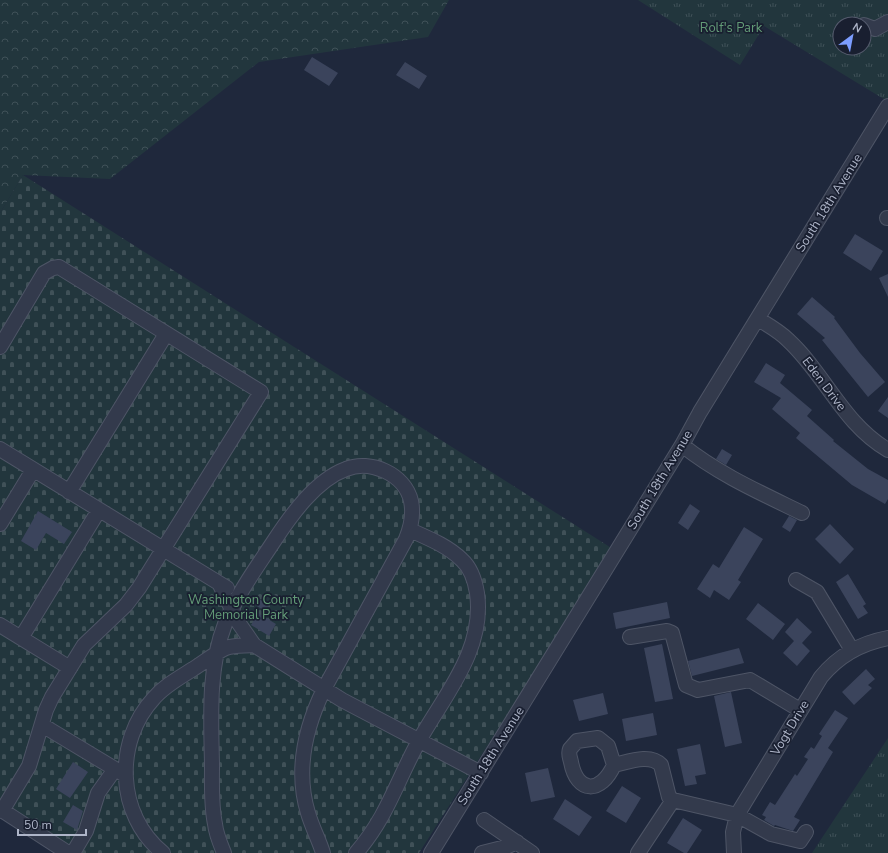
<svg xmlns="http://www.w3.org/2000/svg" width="888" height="853" font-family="'Nunito Sans',sans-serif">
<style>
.grass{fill:url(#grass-tufts);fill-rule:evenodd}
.forest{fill:url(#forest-crowns)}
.cemetery{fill:url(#cemetery-stones)}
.building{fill:#3b445c}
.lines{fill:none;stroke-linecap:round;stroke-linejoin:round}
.minor-casing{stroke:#4e5566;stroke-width:16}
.minor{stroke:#333a4c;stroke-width:14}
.labels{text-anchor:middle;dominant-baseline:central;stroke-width:3.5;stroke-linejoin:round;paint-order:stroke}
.park-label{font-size:13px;fill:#639b77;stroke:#191f30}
.street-label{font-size:13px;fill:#aeb5c8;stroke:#191f30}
</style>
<defs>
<pattern id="grass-tufts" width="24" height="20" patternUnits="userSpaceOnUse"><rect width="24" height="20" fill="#22363d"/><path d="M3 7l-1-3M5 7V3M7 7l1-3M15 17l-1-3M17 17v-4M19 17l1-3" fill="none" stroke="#405158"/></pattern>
<pattern id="forest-crowns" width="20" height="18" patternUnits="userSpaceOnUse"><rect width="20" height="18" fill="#22363d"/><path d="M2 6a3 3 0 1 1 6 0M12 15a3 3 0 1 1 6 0" fill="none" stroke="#405158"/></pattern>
<pattern id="cemetery-stones" width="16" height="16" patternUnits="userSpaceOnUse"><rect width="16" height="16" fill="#22363d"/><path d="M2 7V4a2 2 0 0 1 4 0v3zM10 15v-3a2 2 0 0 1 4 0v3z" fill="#405158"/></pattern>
</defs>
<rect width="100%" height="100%" fill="#1f283c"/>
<path class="grass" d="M 638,0 L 888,0 L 888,100 L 887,101 L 764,26 L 740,65 ZM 840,24 L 864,24 L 864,48 L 840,48 Z
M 888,738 L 888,853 L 812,853 Z"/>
<path class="forest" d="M 0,0 L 449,0 L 428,37 L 259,62 L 110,179 L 23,175 L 0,213 Z"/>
<path class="cemetery" d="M 23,175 L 613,549 L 419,853 L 77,853 L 0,804 L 0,213 Z"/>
<path class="building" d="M 312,57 L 338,73 L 329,86 L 304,70 Z
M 405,62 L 427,76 L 419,89 L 396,75 Z
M 855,234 L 883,251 L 871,271 L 843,253 Z
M 888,274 L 888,297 L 879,278 Z
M 812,297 L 835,317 L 834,318 L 860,353 L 885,382 L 868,397 L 822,340 L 825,338 L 797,314 Z
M 766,363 L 785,375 L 780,383 L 812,410 L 807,416 L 834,440 L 833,441 L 868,469 L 888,480 L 888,499 L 885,504 L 852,485 L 796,438 L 800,433 L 772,409 L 781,398 L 754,382 Z
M 888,397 L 888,418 L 878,411 Z
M 722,449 L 732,455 L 726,465 L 716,459 Z
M 690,504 L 700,511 L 688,530 L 678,523 Z
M 38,511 L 72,532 L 64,544 L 46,533 L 36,550 L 21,541 Z
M 789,516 L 797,520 L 790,532 L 782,527 Z
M 830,524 L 854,549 L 840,564 L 815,539 Z
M 744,527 L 763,539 L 738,580 L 741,582 L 729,600 L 714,590 L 710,598 L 697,589 L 713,564 L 719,568 Z
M 848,574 L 866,604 L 863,606 L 868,613 L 858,619 L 836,582 Z
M 256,597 L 269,605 L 265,611 L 252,603 Z
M 667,602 L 670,618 L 616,629 L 613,613 Z
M 758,603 L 785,624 L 773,640 L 746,619 Z
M 258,613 L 276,624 L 269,636 L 251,625 Z
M 797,618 L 812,632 L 802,643 L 810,651 L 797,666 L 783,653 L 794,641 L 785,632 Z
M 662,644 L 673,699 L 655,702 L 644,648 Z
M 739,648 L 744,663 L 692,676 L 688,661 Z
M 866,669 L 875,679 L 868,685 L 872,688 L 854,705 L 842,692 Z
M 731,692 L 742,743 L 725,747 L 714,696 Z
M 603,693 L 608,714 L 579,721 L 573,700 Z
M 835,710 L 848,718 L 828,748 L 833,752 L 794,817 L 800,820 L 793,831 L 775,825 L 774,826 L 764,820 L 766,817 L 762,815 L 770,802 L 775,805 L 795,774 L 797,776 L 808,759 L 804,757 L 811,747 L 814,749 L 822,736 L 819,734 Z
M 653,713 L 657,735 L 626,741 L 622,719 Z
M 700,744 L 706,774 L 695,776 L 697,784 L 685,786 L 677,749 Z
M 73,762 L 88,772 L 70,798 L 56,789 Z
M 548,768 L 555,797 L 531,802 L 525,773 Z
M 622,786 L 641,798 L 626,823 L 606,811 Z
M 565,799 L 592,817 L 579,836 L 553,819 Z
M 73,805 L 83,811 L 77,830 L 63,822 Z
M 683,818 L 702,830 L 687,853 L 684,853 L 667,843 Z"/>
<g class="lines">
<defs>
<path id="minor" d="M 864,25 L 875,29 L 888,22
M 887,218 L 888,218
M 758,319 C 768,325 779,331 788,340 C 825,374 843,424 888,450
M 0,347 L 44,273 L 53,268 L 59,267 L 261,392 L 139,588 L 126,605 L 84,645 L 52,697 L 46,710 L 29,766 L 2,811
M 682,445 C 718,474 761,493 802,513
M 0,449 L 227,588
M 69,492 L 166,334
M 0,524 L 33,470
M 796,580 L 817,592 L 852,650
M 220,585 L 238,622 L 254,645 L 342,700 L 481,773
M 0,625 L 70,668
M 630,637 L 667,631 L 672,633 L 686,685 L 698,690 L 750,680 L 800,710
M 21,638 L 99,510
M 42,725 L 125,775
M 614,765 C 601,794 577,794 571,762 C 570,757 568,754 570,749 L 577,741 L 598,738 L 608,746 L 614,765 C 628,762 650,753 661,765 L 669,797 L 673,800 L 737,815 L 771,834 L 800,841 L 806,832
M 0,809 L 68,853
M 484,820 L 532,853
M 73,853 L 86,831 L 98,793 L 115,769
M 163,853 C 116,815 114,741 154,698 C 164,686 179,678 193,669 C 203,663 215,653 226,648 C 234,645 245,646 254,645
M 224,853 C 220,843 216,834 215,824 C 211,805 212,784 212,764 C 211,718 208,667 225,624 C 237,594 257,567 274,541 C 291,515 316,480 346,469 C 370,459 405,474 411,501 C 414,515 411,527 406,539 L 324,689 C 305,728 295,770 308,813 C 312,827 319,840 323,853
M 356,853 C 388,816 397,780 420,739 C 446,693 485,649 477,593 C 475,581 471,568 462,560 C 448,546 428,538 410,530
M 431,853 L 682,445 L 700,412 L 888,106
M 482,853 L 506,847 L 517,842
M 638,853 L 673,800
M 734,853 L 733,832 L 737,815 L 821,677 C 839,655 861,643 888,638"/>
</defs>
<use href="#minor" class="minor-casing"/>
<use href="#minor" class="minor"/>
</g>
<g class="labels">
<g class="park-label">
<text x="731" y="28">Rolf's Park</text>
<text x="246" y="600">Washington County<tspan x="246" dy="15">Memorial Park</tspan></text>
</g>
<g class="street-label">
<text transform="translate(829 203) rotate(-58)">South 18th Avenue</text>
<text transform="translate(824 384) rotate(53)">Eden Drive</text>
<text transform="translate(660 480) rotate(-59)">South 18th Avenue</text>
<text transform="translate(790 728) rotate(-59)">Vogt Drive</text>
<text transform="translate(491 756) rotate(-58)">South 18th Avenue</text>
</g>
</g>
<g transform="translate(852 36) rotate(32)"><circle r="19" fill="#191f30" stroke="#555b6d"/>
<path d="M0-3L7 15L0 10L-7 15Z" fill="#7c9dff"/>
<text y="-6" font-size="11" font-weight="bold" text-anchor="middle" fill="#aeb5c8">N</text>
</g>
<path d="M18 829v6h68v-6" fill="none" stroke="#aeb5c8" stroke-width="2"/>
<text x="24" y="829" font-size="12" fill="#aeb5c8" stroke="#191f30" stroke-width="3" paint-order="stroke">50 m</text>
</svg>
